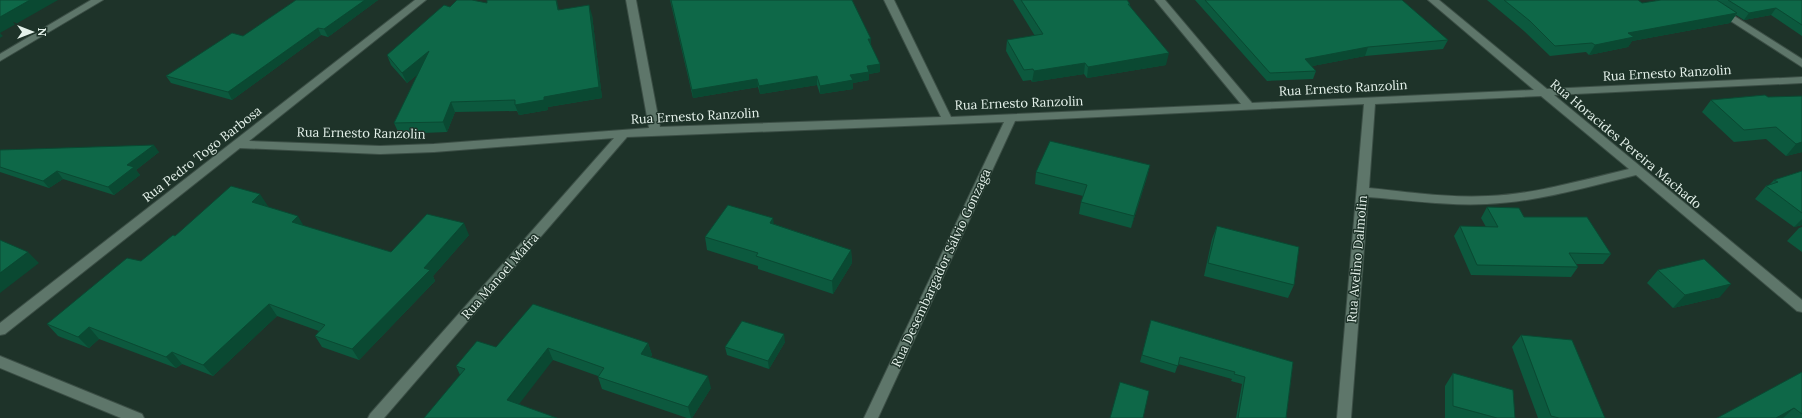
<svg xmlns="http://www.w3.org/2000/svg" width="1802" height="418" font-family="Lora,serif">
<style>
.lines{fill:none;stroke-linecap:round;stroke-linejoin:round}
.minor-casing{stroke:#3b4e45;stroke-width:2}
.minor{fill:#5e766a;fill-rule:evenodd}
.wall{fill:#0c593e}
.shaded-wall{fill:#0a4932}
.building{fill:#0e6848;stroke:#0a4932}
.labels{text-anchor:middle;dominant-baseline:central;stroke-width:3;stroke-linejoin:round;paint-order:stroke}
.street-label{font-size:13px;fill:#e4f1ea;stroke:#1e3329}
</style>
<rect width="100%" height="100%" fill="#1e3329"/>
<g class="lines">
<defs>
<path id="minor" d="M 91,0 L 103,0 L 0,61 L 0,54 Z
M 415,0 L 426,0 L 249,141 L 380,146 L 434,144 L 649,128 L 626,0 L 636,0 L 660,127 L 941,117 L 884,0 L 894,0 L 951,117 L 1241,104 L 1155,0 L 1165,0 L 1252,103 L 1534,90 L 1428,0 L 1439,0 L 1547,89 L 1802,77 L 1802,83 L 1554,95 L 1802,300 L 1802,312 L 1797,311 L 1636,175 C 1587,187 1537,202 1487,204 C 1447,206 1407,200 1368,197 L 1351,418 L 1337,418 L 1364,104 L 1015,121 L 878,418 L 864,418 L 1004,122 L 627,137 L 384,418 L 368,418 L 370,414 L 614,138 L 434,152 L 380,154 L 240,148 L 5,334 L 0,335 L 0,323 ZM 1541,96 L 1629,169 C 1582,180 1536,194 1488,196 C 1448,198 1408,192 1369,188 L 1375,104 Z
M 1698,0 L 1709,0 L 1802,59 L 1802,67 Z
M 0,356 L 142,414 L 144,418 L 121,418 L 0,368 Z"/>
</defs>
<use href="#minor" class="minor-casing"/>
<use href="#minor" class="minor"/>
</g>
<path class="wall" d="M 296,0 L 378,0 L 328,37 L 321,35 L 232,100 L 171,83 L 166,76 L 243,36 Z
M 670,0 L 871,46 L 880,72 L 869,74 L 869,80 L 853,83 L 853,89 L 820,94 L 817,85 L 760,94 L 758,87 L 693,98 Z
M 1013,0 L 1127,0 L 1130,4 L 1130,6 L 1166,65 L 1087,78 L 1084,74 L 1032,82 L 1031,80 L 1023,81 L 1006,51 L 1007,40 L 1035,36 Z
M 1195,0 L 1402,0 L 1448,40 L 1443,49 L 1365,56 L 1312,66 L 1316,71 L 1313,79 L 1267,81 Z
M 1487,0 L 1638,0 L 1642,3 L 1661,0 L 1802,0 L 1802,36 L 1771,15 L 1744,20 L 1736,15 L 1730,23 L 1632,41 L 1628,47 L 1589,55 L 1586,52 L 1550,56 L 1524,31 Z
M 487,3 L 559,10 L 592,15 L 602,98 L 548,107 L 548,110 L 519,115 L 517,111 L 455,112 L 447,132 L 399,134 L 394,123 L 418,74 L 407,83 L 391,65 L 387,55 L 450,7 Z
M 1765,95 L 1802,152 L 1786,156 L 1766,139 L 1734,142 L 1702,112 L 1711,100 Z
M 0,150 L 159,152 L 136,170 L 140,175 L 114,195 L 63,179 L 49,188 L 0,172 Z
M 1150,165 L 1147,177 L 1131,228 L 1079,214 L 1081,202 L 1083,196 L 1035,184 L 1036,172 Z
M 1802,171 L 1802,225 L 1794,227 L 1755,199 L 1766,186 L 1769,185 L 1774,180 Z
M 267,206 L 304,226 L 391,252 L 469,235 L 433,276 L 435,281 L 359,360 L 322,347 L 315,336 L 319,331 L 277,316 L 213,376 L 182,364 L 176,368 L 99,339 L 89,348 L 58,336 L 47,324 L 141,261 L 268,206 Z
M 1487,207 L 1524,217 L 1611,254 L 1603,264 L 1576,264 L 1578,267 L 1571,277 L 1471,275 L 1454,236 L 1460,226 L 1486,227 L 1481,218 Z
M 774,224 L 851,250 L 852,263 L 833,294 L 758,269 L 758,266 L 707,250 L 705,237 Z
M 1217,226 L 1294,285 L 1288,298 L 1204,276 L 1212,239 Z
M 1802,227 L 1802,252 L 1787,241 L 1799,228 Z
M 1658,270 L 1720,297 L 1673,308 L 1647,283 Z
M 1151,320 L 1293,362 L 1286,418 L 1287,418 L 1236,418 L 1242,384 L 1231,381 L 1232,379 L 1178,364 L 1175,373 L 1140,362 Z
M 1521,335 L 1605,418 L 1538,418 L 1512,347 Z
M 785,342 L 769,369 L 727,355 L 725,347 Z
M 648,343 L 652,355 L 651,357 L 711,388 L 692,418 L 687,418 L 602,389 L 598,377 L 598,376 L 553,360 L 424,418 L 460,375 L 456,366 L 496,347 Z
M 1802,372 L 1802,418 L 1717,418 Z
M 1453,373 L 1515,418 L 1445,418 L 1445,386 Z"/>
<path class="shaded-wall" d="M 30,0 L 58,0 L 0,33 L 3,36 L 0,38 L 0,17 Z
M 365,0 L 378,0 L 328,37 L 324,29 Z
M 556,0 L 557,0 L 561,20 L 558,10 Z
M 589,5 L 592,15 L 602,98 L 548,107 L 548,110 L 519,115 L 515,105 Z
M 1776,8 L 1771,15 L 1744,20 L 1749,13 Z
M 1737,13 L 1730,23 L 1632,41 L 1628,47 L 1589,55 L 1595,45 L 1628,33 Z
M 318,28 L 321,35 L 232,100 L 228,92 Z
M 868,39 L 871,39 L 871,47 Z
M 1368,47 L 1365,56 L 1302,68 L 1305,59 Z
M 429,51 L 433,62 L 407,83 L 402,73 Z
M 1169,53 L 1166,65 L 1087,78 L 1088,67 Z
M 1085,63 L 1084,74 L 1032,82 L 1034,71 Z
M 880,64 L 880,72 L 869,74 L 869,80 L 853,83 L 853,89 L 820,94 L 820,86 L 850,75 L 867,66 Z
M 817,76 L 817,85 L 760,94 L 759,86 Z
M 757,79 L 758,87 L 693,98 L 692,90 Z
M 451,102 L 455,112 L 447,132 L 443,122 Z
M 1802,142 L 1802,152 L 1786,156 L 1796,144 Z
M 154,145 L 159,152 L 136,170 L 140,175 L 114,195 L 108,187 L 127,165 Z
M 1150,165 L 1147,177 L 1131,228 L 1134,216 Z
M 57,171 L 63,179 L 49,188 L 43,181 Z
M 260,194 L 268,206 L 260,213 L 252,202 Z
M 298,216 L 305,228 L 292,222 Z
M 773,218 L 775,231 L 770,223 Z
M 1802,219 L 1802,225 L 1794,227 Z
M 464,223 L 469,235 L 433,276 L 435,281 L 359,360 L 352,349 Z
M 851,250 L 852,263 L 833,294 L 832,281 Z
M 28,252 L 39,263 L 0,293 L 0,273 Z
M 1731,284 L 1720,297 L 1673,308 L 1685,295 Z
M 269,304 L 277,316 L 213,376 L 203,365 Z
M 89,327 L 99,339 L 89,348 L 78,337 Z
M 784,334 L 785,342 L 769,369 L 768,361 Z
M 648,343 L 652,355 L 645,366 L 641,354 Z
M 548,348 L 553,360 L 513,412 L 507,400 Z
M 172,352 L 182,364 L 176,368 L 166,357 Z
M 708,376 L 711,388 L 692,418 L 691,418 L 688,407 Z
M 1794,408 L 1783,418 L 1776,418 Z"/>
<path class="building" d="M 0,0 L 30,0 L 0,17 Z
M 296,0 L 365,0 L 324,29 L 318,28 L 228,92 L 166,76 L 232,33 L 243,36 Z
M 457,0 L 472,0 L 487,3 L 487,0 L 556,0 L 558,10 L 589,5 L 599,87 L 544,97 L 544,100 L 515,105 L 515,100 L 451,102 L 443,122 L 394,123 L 429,51 L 402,73 L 387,55 L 444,5 L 450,7 Z
M 671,0 L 852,0 L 871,39 L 868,39 L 880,64 L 867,66 L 869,72 L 850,75 L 853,80 L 820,86 L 817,76 L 759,86 L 757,79 L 692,90 Z
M 1021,0 L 1127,0 L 1130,4 L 1128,4 L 1169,53 L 1088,67 L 1085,63 L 1034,71 L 1033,69 L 1024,70 L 1007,40 L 1043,34 Z
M 1205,0 L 1402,0 L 1448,40 L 1368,47 L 1305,59 L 1316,71 L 1270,73 Z
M 1504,0 L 1638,0 L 1642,3 L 1661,0 L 1717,0 L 1737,13 L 1628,33 L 1634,37 L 1595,45 L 1592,43 L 1555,46 L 1530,21 Z
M 1728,0 L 1802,0 L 1802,25 L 1776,8 L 1749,13 Z
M 1765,95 L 1768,97 L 1802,96 L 1802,142 L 1796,144 L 1776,127 L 1744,130 L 1711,100 Z
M 1050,141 L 1150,165 L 1134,216 L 1081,202 L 1087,185 L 1036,172 Z
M 154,145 L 127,165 L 134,167 L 108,187 L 57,171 L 43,181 L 0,167 L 0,150 Z
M 1802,171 L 1802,213 L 1766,186 L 1778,182 L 1774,180 Z
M 231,186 L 260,194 L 252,202 L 298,216 L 292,222 L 391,252 L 427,214 L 464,223 L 424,268 L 430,270 L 352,349 L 315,336 L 325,325 L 269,304 L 203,365 L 172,352 L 166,357 L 89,327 L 78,337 L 47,324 L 127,258 L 141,261 L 173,235 L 175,236 Z
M 728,205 L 773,218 L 770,223 L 851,250 L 832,281 L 756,256 L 758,253 L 705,237 Z
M 1487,207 L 1519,208 L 1524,217 L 1587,217 L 1611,254 L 1569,253 L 1578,267 L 1477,265 L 1460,226 L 1498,227 Z
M 1217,226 L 1299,247 L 1294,285 L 1208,263 Z
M 0,240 L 28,252 L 0,273 Z
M 1704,259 L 1731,284 L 1685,295 L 1658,270 Z
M 533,304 L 648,343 L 641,354 L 708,376 L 688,407 L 598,377 L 604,368 L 548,348 L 507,400 L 557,418 L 424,418 L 465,369 L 456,366 L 477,341 L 496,347 Z
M 1151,320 L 1293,362 L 1286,418 L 1287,418 L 1238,418 L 1245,377 L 1234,374 L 1235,372 L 1180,357 L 1178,366 L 1142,355 Z
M 742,321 L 784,334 L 768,361 L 725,347 Z
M 1521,335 L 1572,340 L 1605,418 L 1559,418 L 1551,416 Z
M 1802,372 L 1802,414 L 1794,408 L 1776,418 L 1717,418 Z
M 1453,373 L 1513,390 L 1515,418 L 1497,418 L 1453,406 Z
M 1120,382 L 1149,391 L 1143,418 L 1110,418 Z"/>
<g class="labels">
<g class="street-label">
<text transform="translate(1667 73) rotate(-3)">Rua Ernesto Ranzolin</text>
<text transform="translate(1343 88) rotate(-3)">Rua Ernesto Ranzolin</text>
<text transform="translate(1019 103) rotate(-2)">Rua Ernesto Ranzolin</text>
<text transform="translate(695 116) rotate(-3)">Rua Ernesto Ranzolin</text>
<text transform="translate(361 133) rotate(1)">Rua Ernesto Ranzolin</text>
<text transform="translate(1626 144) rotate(40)">Rua Horacides Pereira Machado</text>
<text transform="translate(202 154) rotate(-38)">Rua Pedro Togo Barbosa</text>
<text transform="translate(1357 259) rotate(-85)">Rua Avelino Dalmolin</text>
<text transform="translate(941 268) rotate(-65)">Rua Desembargador Sálvio Gonzaga</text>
<text transform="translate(500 276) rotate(-49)">Rua Manoel Mafra</text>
</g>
</g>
<g transform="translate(32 32) rotate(90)" stroke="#1e3329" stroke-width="3" paint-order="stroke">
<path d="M0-3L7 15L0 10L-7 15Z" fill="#e4f1ea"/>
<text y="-6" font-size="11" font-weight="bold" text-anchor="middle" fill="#e4f1ea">N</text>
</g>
</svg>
